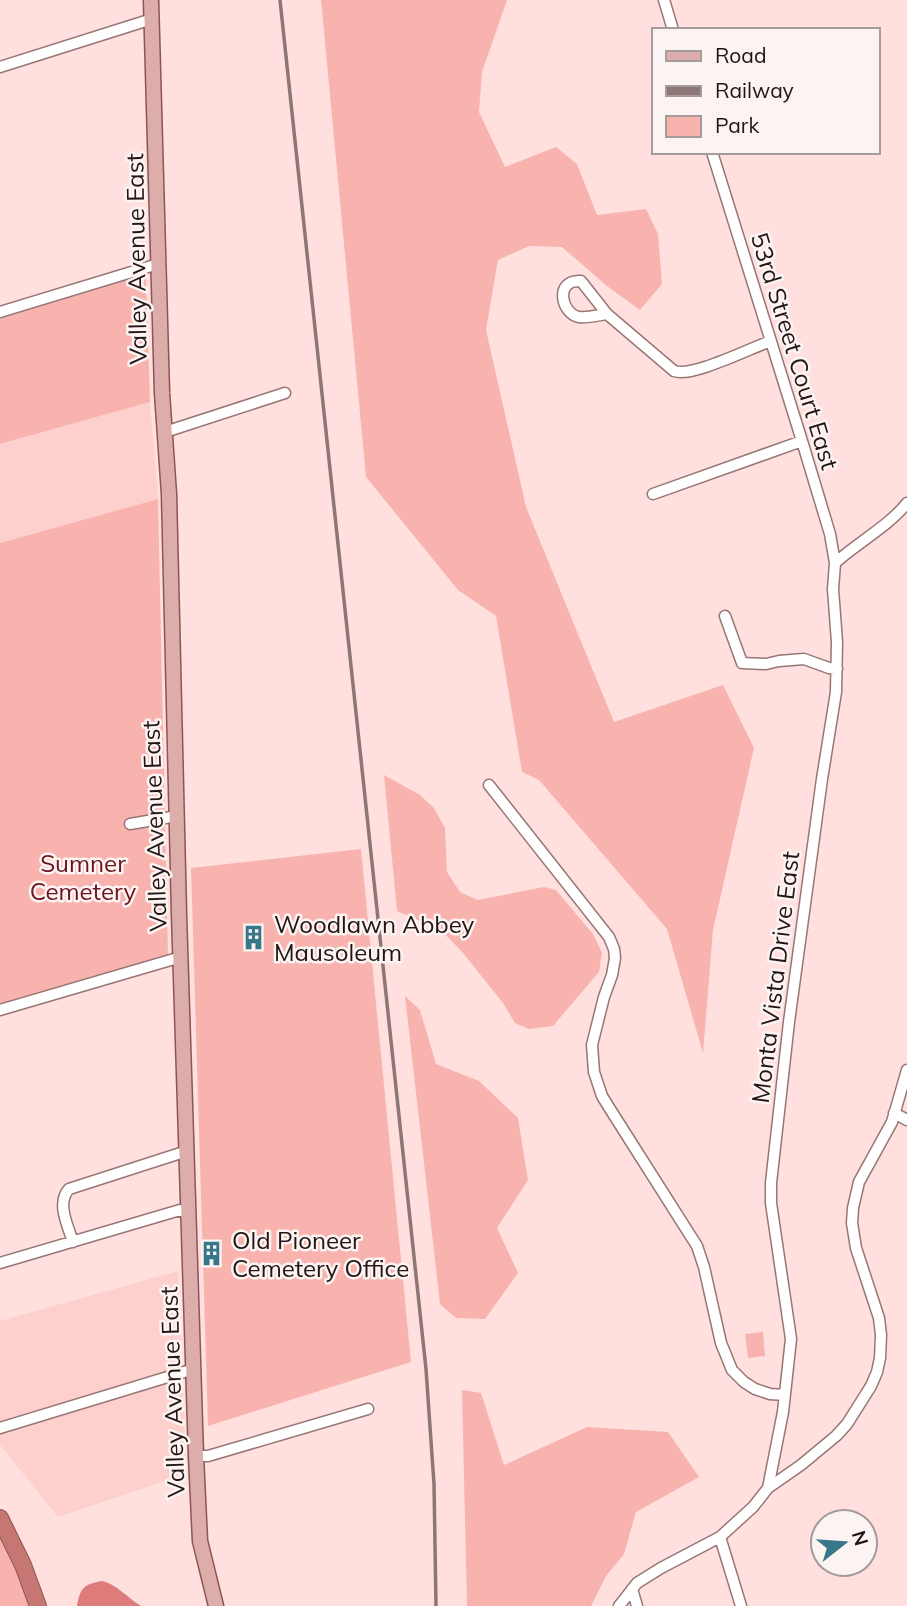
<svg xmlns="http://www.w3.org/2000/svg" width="907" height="1606" font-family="Mulish,sans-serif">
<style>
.built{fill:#fed0cd}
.green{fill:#f8b3af}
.water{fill:#dd7c7a}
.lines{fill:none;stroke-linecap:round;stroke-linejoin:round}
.minor-casing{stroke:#977674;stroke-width:13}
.major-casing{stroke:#8d5552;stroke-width:17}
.highway-casing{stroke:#8d5552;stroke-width:18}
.minor{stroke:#fff;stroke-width:10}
.major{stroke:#ddadac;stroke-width:14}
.highway{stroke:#c67774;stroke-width:16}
.rail{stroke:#8d7776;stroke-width:3.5}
.labels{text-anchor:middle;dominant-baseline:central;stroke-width:5;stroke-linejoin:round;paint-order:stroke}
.street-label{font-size:24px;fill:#221514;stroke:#fcf4f3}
.park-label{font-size:24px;fill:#6b141b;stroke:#fcf4f3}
.poi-label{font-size:24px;fill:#221514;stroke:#fcf4f3;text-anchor:start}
</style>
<rect width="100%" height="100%" fill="#ffe0de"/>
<path class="built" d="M 150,402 L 158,499 L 0,543 L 0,444 Z
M 178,1271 L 186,1474 L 58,1517 L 0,1445 L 0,1321 Z"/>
<path class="green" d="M 321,0 L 507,0 L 482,72 L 479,112 L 505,167 L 556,147 L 577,164 L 597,215 L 646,209 L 658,234 L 662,284 L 640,310 L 607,286 L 562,247 L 529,246 L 498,260 L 486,330 L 526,507 L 614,722 L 723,685 L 754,748 L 713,930 L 703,1053 L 667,929 L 539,780 L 522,772 L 496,616 L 458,590 L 366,477 Z
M 146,274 L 150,402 L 0,444 L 0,319 Z
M 158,499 L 168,957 L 0,1009 L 0,543 Z
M 384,775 L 420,795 L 434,808 L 445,828 L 447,872 L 460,892 L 478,900 L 544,887 L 556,890 L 593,934 L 602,953 L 599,972 L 553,1026 L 529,1029 L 515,1023 L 503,1003 L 463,953 L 441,930 L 397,911 Z
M 361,849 L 411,1362 L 208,1426 L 191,868 Z
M 405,996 L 420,1010 L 436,1064 L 479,1081 L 518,1118 L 528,1180 L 497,1228 L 518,1273 L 485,1319 L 456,1318 L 440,1304 Z
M 763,1332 L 765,1356 L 748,1358 L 745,1334 Z
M 462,1390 L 481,1393 L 504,1465 L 587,1427 L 668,1432 L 699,1477 L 636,1512 L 624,1554 L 606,1576 L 591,1606 L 467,1606 Z
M 0,1536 L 11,1557 L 30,1606 L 0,1606 Z"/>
<path class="water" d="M 102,1581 C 116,1584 128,1598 141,1606 L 77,1606 C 80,1588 84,1584 102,1581 Z"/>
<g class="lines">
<defs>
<path id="minor" d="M 664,0 L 673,30
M 0,67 L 152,19
M 712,152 L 802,441 L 830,534 L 835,563
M 0,312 L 158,264
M 607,314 C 599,315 588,318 579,317 C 561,314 554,279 581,281 L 607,314 L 674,371 C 692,378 750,348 771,341
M 165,432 L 285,393
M 653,494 L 802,441
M 725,616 L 742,663 L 766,664 L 779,661 L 804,659 L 829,668 L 837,669
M 489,785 L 609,937 L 614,949 L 615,958 L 612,975 L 604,997 L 592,1045 L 594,1072 L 602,1096 L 610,1109 L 697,1246 L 704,1267 L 721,1343 L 732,1370 L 744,1382 L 755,1389 L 770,1394 L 785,1395
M 130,824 L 177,816
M 0,1010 L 181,957
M 894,1113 L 907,1120
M 73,1242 C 68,1226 56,1203 69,1189 L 187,1151
M 0,1263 L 180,1210 L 189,1215
M 0,1428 L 194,1369
M 196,1456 L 208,1456 L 368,1409
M 768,1488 L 783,1412 L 791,1339 L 771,1203 L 771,1183 L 789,1022 L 822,779 L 836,692 L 837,642 L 833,589 L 835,563 C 856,544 891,524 907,503
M 720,1537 L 741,1606
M 632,1589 L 637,1606
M 619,1606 L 637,1583 L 661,1568 L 720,1537 L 753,1507 L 768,1488 L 801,1465 L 836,1436 L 847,1424 L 871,1386 L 877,1372 L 880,1358 L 881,1335 L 879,1318 L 856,1248 L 852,1223 L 853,1208 L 859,1182 L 892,1122 L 907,1070"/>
<path id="major" d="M 151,0 L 162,393 L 169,494 L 179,914 L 196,1456 L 200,1541 L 216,1606"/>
<path id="highway" d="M 0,1518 L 23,1565 L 38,1606"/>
</defs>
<use href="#minor" class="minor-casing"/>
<use href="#major" class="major-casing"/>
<use href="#highway" class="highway-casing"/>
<use href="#minor" class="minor"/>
<use href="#major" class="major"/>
<use href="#highway" class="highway"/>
<path class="rail" d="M 280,0 L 426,1369 L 434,1484 L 436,1606"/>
</g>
<defs>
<symbol id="building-bare" viewBox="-9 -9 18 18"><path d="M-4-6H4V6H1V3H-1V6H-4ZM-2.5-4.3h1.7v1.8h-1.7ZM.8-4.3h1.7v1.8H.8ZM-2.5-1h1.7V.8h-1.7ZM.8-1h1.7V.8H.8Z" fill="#36778a" stroke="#fcf4f3" stroke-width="2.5" paint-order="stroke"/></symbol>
</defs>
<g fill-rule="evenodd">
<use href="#building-bare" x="236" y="920" width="35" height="35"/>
<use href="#building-bare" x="194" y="1236" width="35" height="35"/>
</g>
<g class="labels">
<g class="street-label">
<text transform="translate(136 259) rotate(-91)">Valley Avenue East</text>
<text transform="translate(795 351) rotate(73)">53rd Street Court East</text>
<text transform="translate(154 826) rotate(-92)">Valley Avenue East</text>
<text transform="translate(775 977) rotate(-83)">Monta Vista Drive East</text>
<text transform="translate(172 1392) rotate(-92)">Valley Avenue East</text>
</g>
<g class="park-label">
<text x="83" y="863">Sumner<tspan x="83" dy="28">Cemetery</tspan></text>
</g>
<g class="poi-label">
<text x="274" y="924">Woodlawn Abbey<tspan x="274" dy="28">Mausoleum</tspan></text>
<text x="232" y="1240">Old Pioneer<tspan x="232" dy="28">Cemetery Office</tspan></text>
</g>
</g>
<rect x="652" y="28" width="228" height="126" fill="#fcf4f3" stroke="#a59b9a" stroke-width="2"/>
<rect x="666" y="51" width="35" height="10" fill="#ddadac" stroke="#a59b9a" stroke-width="2"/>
<text x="715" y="63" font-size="21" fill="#221514">Road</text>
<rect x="666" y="86" width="35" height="10" fill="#8d7776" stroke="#a59b9a" stroke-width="2"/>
<text x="715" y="98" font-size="21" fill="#221514">Railway</text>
<rect x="666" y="116" width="35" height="21" fill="#f8b3af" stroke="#a59b9a" stroke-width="2"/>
<text x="715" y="133" font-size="21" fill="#221514">Park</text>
<g transform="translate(844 1543) rotate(73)"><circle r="33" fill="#fcf4f3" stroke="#a59b9a" stroke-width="2"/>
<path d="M0-5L12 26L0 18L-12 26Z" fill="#36778a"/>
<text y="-10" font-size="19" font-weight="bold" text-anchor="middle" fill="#221514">N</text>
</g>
</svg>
